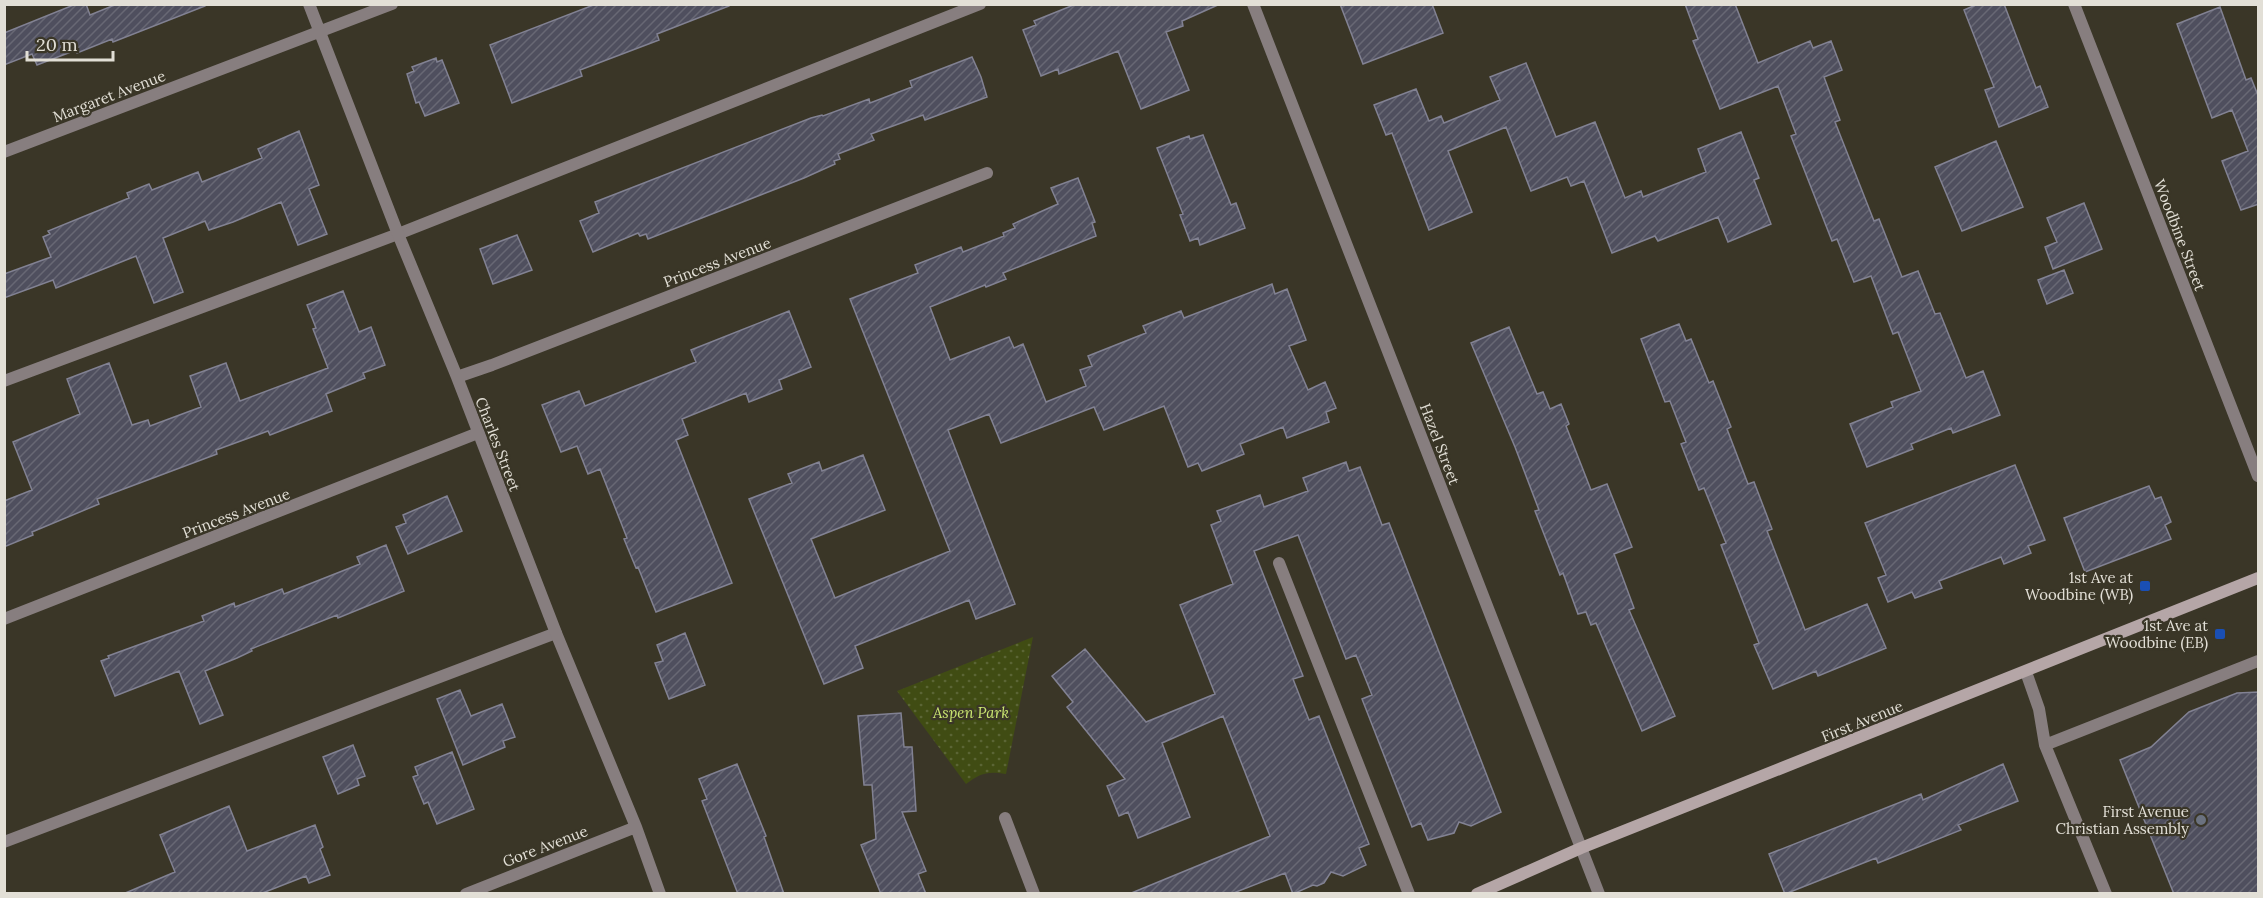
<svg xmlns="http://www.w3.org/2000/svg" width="2263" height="898" font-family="Lora,serif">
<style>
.grass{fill:url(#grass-dots)}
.building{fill:url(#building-hatch);stroke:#828293;stroke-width:1.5}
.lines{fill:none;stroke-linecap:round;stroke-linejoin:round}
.lane{stroke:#877e7f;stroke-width:12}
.street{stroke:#877e7f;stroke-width:12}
.secondary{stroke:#b5a6a7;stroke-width:12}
.transit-dot{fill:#1a4fb4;stroke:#3a3627;stroke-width:2}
.worship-dot{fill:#6b7280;stroke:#3a3627;stroke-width:2}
.labels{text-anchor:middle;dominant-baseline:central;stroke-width:4.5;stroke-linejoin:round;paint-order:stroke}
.street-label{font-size:15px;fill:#e2dfd6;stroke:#3a3627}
.poi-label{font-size:15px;fill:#e2dfd6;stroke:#3a3627;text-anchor:end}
.park-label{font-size:15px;font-style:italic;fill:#cae671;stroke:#3a3627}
</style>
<defs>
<pattern id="grass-dots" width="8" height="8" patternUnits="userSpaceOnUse" patternTransform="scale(1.5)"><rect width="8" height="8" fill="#404c13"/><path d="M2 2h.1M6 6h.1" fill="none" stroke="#5b6535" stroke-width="1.8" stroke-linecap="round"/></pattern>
<pattern id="building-hatch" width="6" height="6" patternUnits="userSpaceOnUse" patternTransform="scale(1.5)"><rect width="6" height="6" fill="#4f4f5e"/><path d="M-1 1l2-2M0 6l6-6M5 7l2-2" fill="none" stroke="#686874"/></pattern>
</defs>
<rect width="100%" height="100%" fill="#3a3627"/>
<path class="grass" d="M 1033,637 L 1006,774 C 987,771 981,773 966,784 L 897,691 Z"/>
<path class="building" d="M 76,4 L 86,4 L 90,15 L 117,4 L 205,4 L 205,6 L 113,42 L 112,39 L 77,53 L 76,50 L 37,65 L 32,54 L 4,65 L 4,33 Z
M 596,4 L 729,4 L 729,6 L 657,34 L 659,40 L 580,70 L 582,76 L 512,103 L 490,45 Z
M 1076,4 L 1220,4 L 1182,21 L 1183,26 L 1166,32 L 1189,90 L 1141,109 L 1118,51 L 1059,74 L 1058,69 L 1041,76 L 1023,30 L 1036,25 L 1034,21 Z
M 1340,4 L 1432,4 L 1443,33 L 1363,64 Z
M 1685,4 L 1735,4 L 1758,63 L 1810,41 L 1813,48 L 1831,41 L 1842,70 L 1824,77 L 1840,120 L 1835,122 L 1874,221 L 1879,219 L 1902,277 L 1918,271 L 1935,314 L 1940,313 L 1966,378 L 1983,371 L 2000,415 L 1953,433 L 1951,428 L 1911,444 L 1913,449 L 1867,467 L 1850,424 L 1893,407 L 1891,402 L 1921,391 L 1898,332 L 1893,334 L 1871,276 L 1854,282 L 1837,239 L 1832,241 L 1791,136 L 1796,134 L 1778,86 L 1720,109 L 1693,41 L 1698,39 Z
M 1978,4 L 2004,4 L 2036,88 L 2040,86 L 2048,107 L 1999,127 L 1985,90 L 1994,87 L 1964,10 Z
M 2220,7 L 2246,80 L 2251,78 L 2259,98 L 2259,204 L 2241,210 L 2222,161 L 2248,151 L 2232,110 L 2212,118 L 2177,24 Z
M 972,57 L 981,77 L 987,97 L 925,120 L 923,115 L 871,134 L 874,140 L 838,154 L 840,159 L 834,161 L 835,164 L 804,178 L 648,239 L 646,234 L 640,236 L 638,233 L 593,252 L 580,221 L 599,213 L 595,202 L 811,118 L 822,115 L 823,116 L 869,99 L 870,103 L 912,87 L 910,81 Z
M 436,58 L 437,62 L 442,60 L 459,103 L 425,116 L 419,102 L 416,103 L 407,74 L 414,71 L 412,67 Z
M 1526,63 L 1556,137 L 1595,122 L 1625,198 L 1641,191 L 1643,197 L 1706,172 L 1698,149 L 1741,132 L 1759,178 L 1754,180 L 1771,224 L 1728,242 L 1718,217 L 1658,241 L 1655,236 L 1612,253 L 1584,181 L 1571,186 L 1567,177 L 1531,191 L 1506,127 L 1448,151 L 1472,212 L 1429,230 L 1392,133 L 1386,135 L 1374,105 L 1416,89 L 1429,121 L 1441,116 L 1444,123 L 1500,100 L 1490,77 Z
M 299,131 L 319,185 L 309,189 L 327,234 L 298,245 L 281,202 L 233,222 L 209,230 L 205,221 L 163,238 L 183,292 L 154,303 L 136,256 L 56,288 L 53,280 L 4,298 L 4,274 L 51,257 L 43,237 L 50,234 L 48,231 L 129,198 L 127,193 L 149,184 L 152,190 L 198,172 L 202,182 L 262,158 L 258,149 Z
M 1203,135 L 1231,205 L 1236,203 L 1245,228 L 1200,245 L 1198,238 L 1190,241 L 1180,215 L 1183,214 L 1157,148 L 1189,136 L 1190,139 Z
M 1996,141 L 2023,207 L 1962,231 L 1935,167 Z
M 1078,178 L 1095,222 L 1092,223 L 1096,236 L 1003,273 L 1006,279 L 986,287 L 985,285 L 930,307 L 950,360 L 1009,337 L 1014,348 L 1023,344 L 1046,402 L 1086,386 L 1080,370 L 1092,366 L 1088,356 L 1146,333 L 1143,326 L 1181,311 L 1184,318 L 1272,284 L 1275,294 L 1287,289 L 1306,340 L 1289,346 L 1308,390 L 1325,382 L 1336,408 L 1326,412 L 1329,422 L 1287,438 L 1283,427 L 1240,444 L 1244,454 L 1202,471 L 1198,463 L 1188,467 L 1164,406 L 1104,430 L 1094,407 L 1001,443 L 989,414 L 948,430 L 1015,604 L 976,619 L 969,600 L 855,646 L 863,668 L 824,684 L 749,499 L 792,483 L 788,474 L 819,462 L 822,471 L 863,455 L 885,510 L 811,539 L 835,598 L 950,551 L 850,299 L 918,273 L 915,265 L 961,247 L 963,252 L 1004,236 L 1003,233 L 1015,228 L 1013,224 L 1058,204 L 1051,188 Z
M 2084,203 L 2102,249 L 2053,269 L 2045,247 L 2057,242 L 2047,218 Z
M 517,235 L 532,270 L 493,284 L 480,249 Z
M 2064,270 L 2073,293 L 2047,304 L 2038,280 Z
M 343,291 L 359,332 L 371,327 L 385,365 L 363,373 L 365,378 L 326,394 L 332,411 L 270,435 L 268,431 L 216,450 L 217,454 L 97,499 L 99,504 L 32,532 L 33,535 L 4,547 L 4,501 L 32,490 L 13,442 L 80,414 L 67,379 L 109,363 L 132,425 L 148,420 L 150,426 L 201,407 L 190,376 L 226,363 L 240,401 L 328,368 L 313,329 L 316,328 L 307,305 Z
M 789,311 L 811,367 L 779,380 L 782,389 L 749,402 L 746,393 L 682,419 L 688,435 L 676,440 L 732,583 L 656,612 L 638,567 L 636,568 L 624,539 L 627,538 L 600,469 L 588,474 L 577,446 L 561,452 L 542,405 L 579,391 L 585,406 L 696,362 L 691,350 Z
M 1679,324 L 1686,341 L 1691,339 L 1709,383 L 1713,381 L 1731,427 L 1727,429 L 1748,484 L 1754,482 L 1772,529 L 1767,531 L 1805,630 L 1867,604 L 1886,648 L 1818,676 L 1816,671 L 1773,689 L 1754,645 L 1759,643 L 1721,545 L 1726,543 L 1704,488 L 1699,490 L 1681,444 L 1686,442 L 1670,401 L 1665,402 L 1641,339 Z
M 1509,327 L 1537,394 L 1543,392 L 1550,409 L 1561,404 L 1569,424 L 1566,426 L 1591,490 L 1607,484 L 1632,547 L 1614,554 L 1634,608 L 1629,610 L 1675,716 L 1642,731 L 1596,623 L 1591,625 L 1586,612 L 1578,614 L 1563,573 L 1560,575 L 1535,511 L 1539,510 L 1515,447 L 1471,343 Z
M 1346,462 L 1349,471 L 1360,467 L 1382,525 L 1389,523 L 1501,812 L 1471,826 L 1459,822 L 1454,833 L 1428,840 L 1421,823 L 1412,827 L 1362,699 L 1372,695 L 1356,655 L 1346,659 L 1298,535 L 1254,551 L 1303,676 L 1293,679 L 1309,720 L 1319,716 L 1369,844 L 1359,848 L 1366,865 L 1343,876 L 1331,872 L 1324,883 L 1317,886 L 1313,885 L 1293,894 L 1285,873 L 1231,894 L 1129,894 L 1270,836 L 1223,716 L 1162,743 L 1190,817 L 1138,838 L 1128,812 L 1119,816 L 1107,786 L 1125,779 L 1067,707 L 1073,702 L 1052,676 L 1085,649 L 1146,722 L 1215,694 L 1180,605 L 1233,584 L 1211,525 L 1221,521 L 1217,511 L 1260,495 L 1264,507 L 1308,491 L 1303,478 Z
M 2015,465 L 2045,540 L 2028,546 L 2031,553 L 2004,564 L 2001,557 L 1939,581 L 1942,588 L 1915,598 L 1912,592 L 1888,602 L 1878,578 L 1886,575 L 1865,523 Z
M 2149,486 L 2155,499 L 2161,497 L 2171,522 L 2165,525 L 2171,539 L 2085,572 L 2064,518 Z
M 447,496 L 462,531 L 408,554 L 396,527 L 406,523 L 403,515 Z
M 386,545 L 404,591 L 338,618 L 337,615 L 251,649 L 252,651 L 237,658 L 205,671 L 223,715 L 200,724 L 179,671 L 115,696 L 101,661 L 109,658 L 108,656 L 204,621 L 202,616 L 234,603 L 235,607 L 282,589 L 284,594 L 360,564 L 357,557 Z
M 685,633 L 705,685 L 669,699 L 655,663 L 663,661 L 657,645 Z
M 460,690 L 471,716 L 502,704 L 515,737 L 503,741 L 505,747 L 463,765 L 437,699 Z
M 2259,692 L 2259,894 L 2174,894 L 2120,760 L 2151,747 L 2189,712 L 2237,693 Z
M 901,713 L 904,747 L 912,747 L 916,811 L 902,812 L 926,871 L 918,874 L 926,894 L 881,894 L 861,845 L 876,839 L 872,785 L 864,785 L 858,716 Z
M 353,745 L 365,776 L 357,779 L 359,785 L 338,794 L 323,757 Z
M 452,752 L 474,809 L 437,824 L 428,802 L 424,804 L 413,777 L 418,775 L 415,767 Z
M 737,764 L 766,836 L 764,837 L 784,894 L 738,894 L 702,801 L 707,799 L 699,779 Z
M 2003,764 L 2018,801 L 1958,825 L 1961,830 L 1878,863 L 1876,858 L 1785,894 L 1769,854 L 1921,794 L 1923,800 Z
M 229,806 L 247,851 L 315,825 L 323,847 L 320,849 L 330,875 L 309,883 L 306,876 L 260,894 L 123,894 L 175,872 L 160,835 Z"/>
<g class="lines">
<path class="lane" d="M 4,381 L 398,234 L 980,4
M 1279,563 L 1409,894
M 2026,672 L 2039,709 L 2045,745 L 2106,894
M 2045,745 L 2258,661
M 4,842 L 556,633"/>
<path class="street" d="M 309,4 L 398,234 L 457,377 L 556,633 L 636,827 L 660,894
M 1253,4 L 1599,894
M 2074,4 L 2258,476
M 4,152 L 392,4
M 457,377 L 492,365 L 987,173
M 4,619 L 478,433
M 1005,818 L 1034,894
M 466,894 L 636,827"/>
<path class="secondary" d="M 1477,894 L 1581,848 L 2258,578"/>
</g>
<g class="transit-dot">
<rect x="2139" y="580" width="12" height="12" rx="3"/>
<rect x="2214" y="628" width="12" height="12" rx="3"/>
</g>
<circle class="worship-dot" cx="2201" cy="820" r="6"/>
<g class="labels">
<g class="street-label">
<text transform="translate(109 96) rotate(-21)">Margaret Avenue</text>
<text transform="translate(2180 235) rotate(69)">Woodbine Street</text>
<text transform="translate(717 262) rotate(-21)">Princess Avenue</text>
<text transform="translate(498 444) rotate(69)">Charles Street</text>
<text transform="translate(1440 444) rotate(69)">Hazel Street</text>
<text transform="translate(236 513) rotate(-21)">Princess Avenue</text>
<text transform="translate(1862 721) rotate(-22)">First Avenue</text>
<text transform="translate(545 846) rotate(-21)">Gore Avenue</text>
</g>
<g class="poi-label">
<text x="2133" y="577">1st Ave at<tspan x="2133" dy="17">Woodbine (WB)</tspan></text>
<text x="2208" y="625">1st Ave at<tspan x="2208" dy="17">Woodbine (EB)</tspan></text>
<text x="2189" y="811">First Avenue<tspan x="2189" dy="17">Christian Assembly</tspan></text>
</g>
<g class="park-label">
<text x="971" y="712">Aspen Park</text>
</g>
</g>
<rect width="2263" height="898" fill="none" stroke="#e2dfd6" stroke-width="12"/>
<path d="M27 51v9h86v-9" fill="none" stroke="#e2dfd6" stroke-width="3"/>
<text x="36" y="51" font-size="18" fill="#e2dfd6" stroke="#3a3627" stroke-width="4.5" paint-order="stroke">20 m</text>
</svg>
